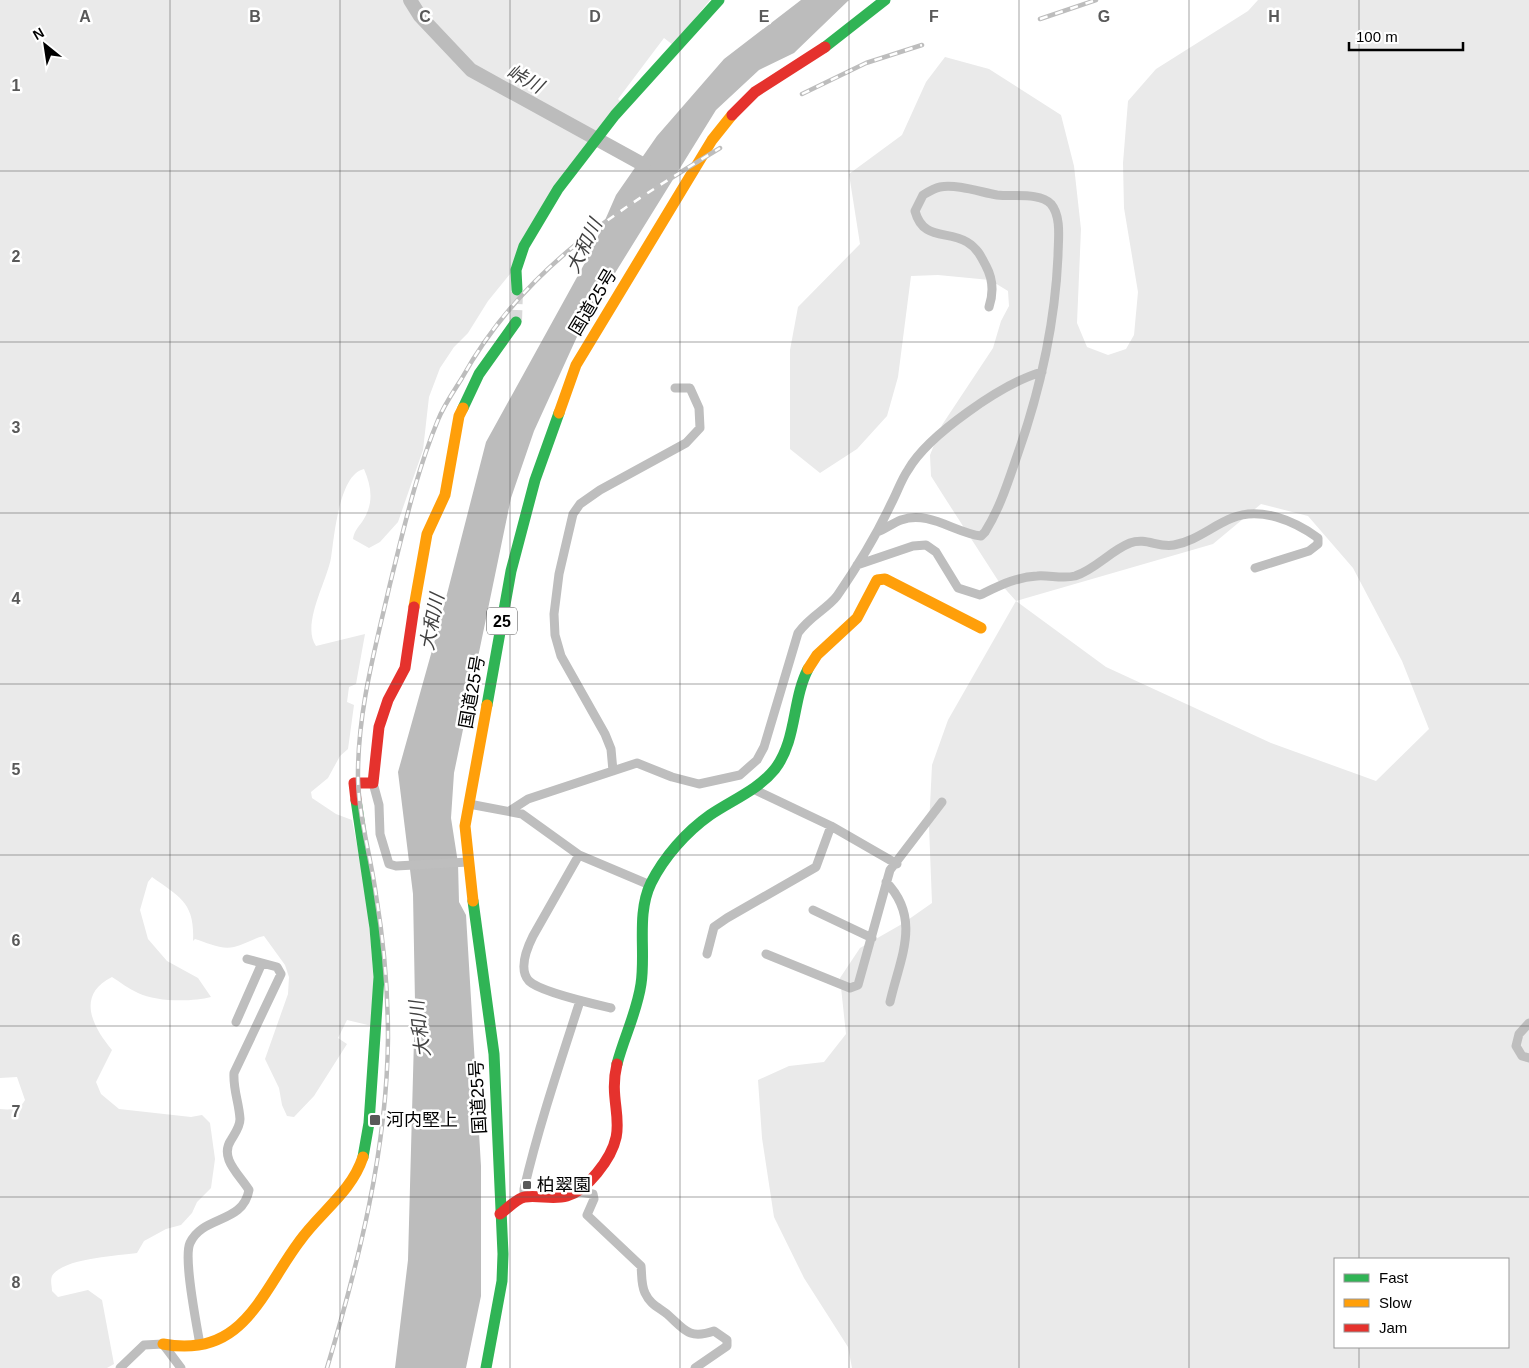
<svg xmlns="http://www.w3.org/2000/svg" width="1529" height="1368" font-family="Helvetica,'Noto Sans JP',sans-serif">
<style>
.green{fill:#eaeaea;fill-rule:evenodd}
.water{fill:#bcbcbc}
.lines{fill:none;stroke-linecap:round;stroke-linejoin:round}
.river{stroke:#bcbcbc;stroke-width:14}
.secondary-tunnel{stroke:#d9d9d9;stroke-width:12;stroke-dasharray:12 6;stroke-linecap:butt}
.street{stroke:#bebebe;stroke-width:9}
.fast{stroke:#30b455;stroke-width:11}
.slow{stroke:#ff9f0a;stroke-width:11}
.jam{stroke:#e5322d;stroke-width:11}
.rail-casing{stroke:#bdbdbd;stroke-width:4.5}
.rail{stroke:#fff;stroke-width:2.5;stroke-dasharray:8;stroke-linecap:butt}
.grid{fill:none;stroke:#595959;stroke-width:1;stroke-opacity:0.55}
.poi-dot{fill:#595959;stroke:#fff;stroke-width:2}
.labels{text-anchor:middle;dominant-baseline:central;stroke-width:5;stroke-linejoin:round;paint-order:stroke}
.shield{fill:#fff;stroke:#4c4c4c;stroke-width:1}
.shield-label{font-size:16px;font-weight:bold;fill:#000}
.street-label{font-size:18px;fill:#000;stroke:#fff}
.poi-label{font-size:18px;fill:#000;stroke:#fff;text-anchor:start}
.water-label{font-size:19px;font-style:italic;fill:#414141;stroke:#fff}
.grid-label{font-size:16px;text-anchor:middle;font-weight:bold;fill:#595959;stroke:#fff;stroke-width:5;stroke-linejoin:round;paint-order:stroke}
</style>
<rect width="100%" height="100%" fill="#fff"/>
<path class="green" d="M 0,0 L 710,0 L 673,45 L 664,38 L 618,99 L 622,103 L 557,185 L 515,268 L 488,301 L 468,333 L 454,347 L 440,368 L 429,397 L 423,450 L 398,522 L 380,542 L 369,548 L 353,539 C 354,532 358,527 362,522 C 374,504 372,488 364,469 C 339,474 334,538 331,558 C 327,581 301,625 316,646 L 365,634 L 356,684 L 349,687 L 347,702 L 354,705 L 348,749 L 340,756 L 328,778 L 311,792 L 312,798 L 336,814 L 352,820 L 367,895 L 374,985 L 372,1026 L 347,1020 L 338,1038 L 347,1044 L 314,1096 L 294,1117 L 287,1116 L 282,1105 L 279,1088 L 265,1059 L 288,994 L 289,977 L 285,965 L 264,936 C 254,938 245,944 234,947 C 221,950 208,943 195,939 L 193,941 C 195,903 180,897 152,877 L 148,882 L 140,910 L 148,939 L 167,961 L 198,978 L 211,997 C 192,1002 156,1002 138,993 C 129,989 120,982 112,977 C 76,995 92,1026 112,1050 L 96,1082 L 101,1094 L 119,1109 L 191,1117 L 202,1115 L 210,1123 L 215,1159 L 211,1188 L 197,1202 L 192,1213 L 181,1225 L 166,1229 L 144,1241 L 137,1253 C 117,1256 63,1258 52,1276 C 50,1281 52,1286 52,1291 L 58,1297 L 88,1290 L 102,1300 L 114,1364 L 107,1368 L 0,1368 L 0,1109 C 10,1110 20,1110 25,1100 L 17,1077 L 0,1078 Z
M 1258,0 L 1529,0 L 1529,1368 L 852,1368 L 848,1347 L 804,1278 L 774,1217 L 762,1138 L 758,1080 L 789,1066 L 824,1062 L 846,1034 L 840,978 L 860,948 L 902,924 L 932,903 L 929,826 L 932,765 L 948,720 L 1016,601 L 999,582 L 943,495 L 931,476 L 930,455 L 942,425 L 993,348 L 1001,321 L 1009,306 L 1008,291 L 990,280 L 938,275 L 911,276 L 898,377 L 887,416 L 857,449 L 820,473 L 790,449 L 790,350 L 798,307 L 860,244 L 849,174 L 902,135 L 926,82 L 945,57 L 989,69 L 1061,115 L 1074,166 L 1081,229 L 1077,323 L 1087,347 L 1108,355 L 1126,349 L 1134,335 L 1138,292 L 1124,208 L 1123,163 L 1128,101 L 1156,69 L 1248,11 ZM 1261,504 L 1308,516 L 1353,568 L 1402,661 L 1429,729 L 1376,781 L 1271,743 L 1106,667 L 1016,601 L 1213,544 ZM 1335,1259 L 1508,1259 L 1508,1347 L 1335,1347 Z"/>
<path class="water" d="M 801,0 L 849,0 L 794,53 L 759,70 L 716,110 L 581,328 L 534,431 L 511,498 L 454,773 L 451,818 L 458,863 L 459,902 L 466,915 L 481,1166 L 481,1296 L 466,1368 L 395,1368 L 408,1260 L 415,1002 L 413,894 L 398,772 L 438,629 L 486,442 L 592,250 L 616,195 L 657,136 L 724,59 Z"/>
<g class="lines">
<path class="river" d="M 410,0 L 420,16 L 471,70 L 644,165"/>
<path class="secondary-tunnel" d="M 516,322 L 517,290"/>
<path class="street" d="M 877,532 C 885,529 893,523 901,520 C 929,510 955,533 981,536 L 985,532 C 1000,508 1008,482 1017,456 C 1040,391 1055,324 1058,256 C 1058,241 1062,217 1051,204 C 1040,192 1012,197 997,195 C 980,192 957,184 940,187 C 935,188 928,192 923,195 L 915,211 C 923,241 947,230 967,242 C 977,248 981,256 986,266 C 993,279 994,292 989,307
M 857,565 L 913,546 L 926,545 L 936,552 L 958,588 L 980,595 C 999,586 1016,577 1037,576 C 1049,575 1063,579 1075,576 C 1096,569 1110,551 1130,543 C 1146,537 1158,548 1174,545 C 1196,541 1212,526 1232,518 C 1260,506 1295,521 1318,538 L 1318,544 L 1309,551 L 1255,568
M 613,771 L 611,749 L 605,734 L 561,656 L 555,635 L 554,614 L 559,574 L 573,514 L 580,504 L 600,490 L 686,443 L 700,428 L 699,408 L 690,388 L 675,388
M 373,783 L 379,805 L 380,834 L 389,864 L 396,866 L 468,862
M 753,789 L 831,826 L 897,864
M 469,804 L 522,814 L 579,855 L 650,885
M 511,810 L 528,799 L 637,763 L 672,777 L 699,784 L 740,775 L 757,760 L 764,747 L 798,633 C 810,616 827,609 837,596 C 857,567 876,536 891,504 C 897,493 901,480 908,470 C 928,435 1003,383 1042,372
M 579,855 L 533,936 C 527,948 518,969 529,981 C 540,992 594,1004 611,1008
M 886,882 C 922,919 900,958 890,1002
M 813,910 L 872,938
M 707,954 L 714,927 L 727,918 L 816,867 L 831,826
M 766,954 L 850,988 L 858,985 L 890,870 L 942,802
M 236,1022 L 262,963
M 1529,1023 L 1519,1034 L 1516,1046 L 1522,1056 L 1529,1058
M 579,1192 L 593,1194 L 594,1199 L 587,1215 L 641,1266 C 642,1275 641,1285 645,1293 C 650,1304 658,1307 667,1314 C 684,1329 688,1340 714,1331 L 727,1340 L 727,1346 L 695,1368
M 524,1197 L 524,1189 C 539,1125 560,1063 580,1001
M 200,1345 C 197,1326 183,1258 190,1243 C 203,1215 243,1224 249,1190 C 239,1174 219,1158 231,1140 C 235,1133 240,1127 240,1119 C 239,1102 233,1090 234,1073 L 281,974 L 277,967 L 247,959
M 120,1368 L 144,1345 L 163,1344 L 181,1368"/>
<path class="fast" d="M 825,47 L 885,0
M 517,290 L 516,270 L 524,246 L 558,189 L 615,115 L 719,0
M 463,408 L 479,374 L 516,322
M 487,705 L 511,571 L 535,480 L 559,413
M 356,800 L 375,928 L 379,977 L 369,1123 L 363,1157
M 473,901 L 494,1054 L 503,1254 L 502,1281 L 486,1368
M 617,1064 C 624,1037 637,1012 641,984 C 646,952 636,914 651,883 C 664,857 686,832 710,815 C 732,800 758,790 775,769 C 797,740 792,700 808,669"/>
<path class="slow" d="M 559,413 L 576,365 L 712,140 L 732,115
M 414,607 L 427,534 L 445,495 L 459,416 L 463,408
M 808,669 L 817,655 L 857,618 L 877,580 L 885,579 L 981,628
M 473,901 L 465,826 L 487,705
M 163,1344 C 243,1359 261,1293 299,1242 C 320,1212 351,1193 363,1157"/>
<path class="jam" d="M 732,115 L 755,92 L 825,47
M 356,800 L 354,783 L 373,783 L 379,727 L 388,700 L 405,668 L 414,607
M 500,1214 C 507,1209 517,1198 525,1197 C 539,1195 553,1200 567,1196 C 580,1192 589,1183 597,1173 C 635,1127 606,1110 617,1064"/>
<defs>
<path id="rail" d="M 1040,19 L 1096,0
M 802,94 L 866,63 L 922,45
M 327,1368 C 359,1261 387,1150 388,1038 C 388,990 384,943 376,895 C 371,857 359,819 358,780 C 357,713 375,649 390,584 C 404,528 416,473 438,420 C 444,405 454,391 462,378 C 524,267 615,212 720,148"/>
</defs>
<use href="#rail" class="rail-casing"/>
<use href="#rail" class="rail"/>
</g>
<path class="grid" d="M 170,0 L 170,1368M 340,0 L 340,1368M 510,0 L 510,1368M 680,0 L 680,1368M 849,0 L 849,1368M 1019,0 L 1019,1368M 1189,0 L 1189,1368M 1359,0 L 1359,1259M 0,171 L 1529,171M 0,342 L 1529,342M 0,513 L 1529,513M 0,684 L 1529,684M 0,855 L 1529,855M 0,1026 L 1529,1026M 0,1197 L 1529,1197M 1359,1347 L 1359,1368"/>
<g class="poi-dot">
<rect x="369" y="1114" width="12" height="12" rx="2.5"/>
<rect x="522" y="1180" width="10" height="10" rx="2.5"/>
</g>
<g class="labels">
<rect class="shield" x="487" y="607.5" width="30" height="27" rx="4"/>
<g class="shield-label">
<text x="502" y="621">25</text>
</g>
<g class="street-label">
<text transform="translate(593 302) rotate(-59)">国道25号</text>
<text transform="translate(472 692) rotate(-80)">国道25号</text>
<text transform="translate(478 1097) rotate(-93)">国道25号</text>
</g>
<g class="poi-label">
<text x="386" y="1120">河内堅上</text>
<text x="537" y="1185">柏翠園</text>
</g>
<g class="water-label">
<text transform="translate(525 79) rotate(28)">峠川</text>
<text transform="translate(584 246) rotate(-64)">大和川</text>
<text transform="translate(432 622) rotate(-79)">大和川</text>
<text transform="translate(420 1029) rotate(-97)">大和川</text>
</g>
</g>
<g class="grid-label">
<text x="85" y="22">A</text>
<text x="255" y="22">B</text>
<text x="425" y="22">C</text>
<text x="595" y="22">D</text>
<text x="764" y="22">E</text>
<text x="934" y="22">F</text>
<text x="1104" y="22">G</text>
<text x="1274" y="22">H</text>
<text x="16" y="91">1</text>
<text x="16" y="262">2</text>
<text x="16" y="433">3</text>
<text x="16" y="604">4</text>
<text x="16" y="775">5</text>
<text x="16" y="946">6</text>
<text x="16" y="1117">7</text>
<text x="16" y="1288">8</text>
</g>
<rect x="1334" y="1258" width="175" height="90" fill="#ffffff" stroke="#999999"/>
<rect x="1344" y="1274" width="25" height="8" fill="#30b455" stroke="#999999"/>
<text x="1379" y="1283" font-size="15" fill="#000000">Fast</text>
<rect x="1344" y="1299" width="25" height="8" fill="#ff9f0a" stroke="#999999"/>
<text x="1379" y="1308" font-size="15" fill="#000000">Slow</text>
<rect x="1344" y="1324" width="25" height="8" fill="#e5322d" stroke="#999999"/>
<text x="1379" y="1333" font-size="15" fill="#000000">Jam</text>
<g transform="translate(45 45) rotate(330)" stroke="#ffffff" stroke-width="4" paint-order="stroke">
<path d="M0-4L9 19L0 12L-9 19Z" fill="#000000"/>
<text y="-8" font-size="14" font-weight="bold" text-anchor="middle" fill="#000000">N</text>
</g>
<path d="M1349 42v8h114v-8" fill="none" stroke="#000000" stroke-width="2.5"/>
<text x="1356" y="42" font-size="15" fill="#000000" stroke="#ffffff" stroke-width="4" paint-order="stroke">100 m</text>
</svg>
